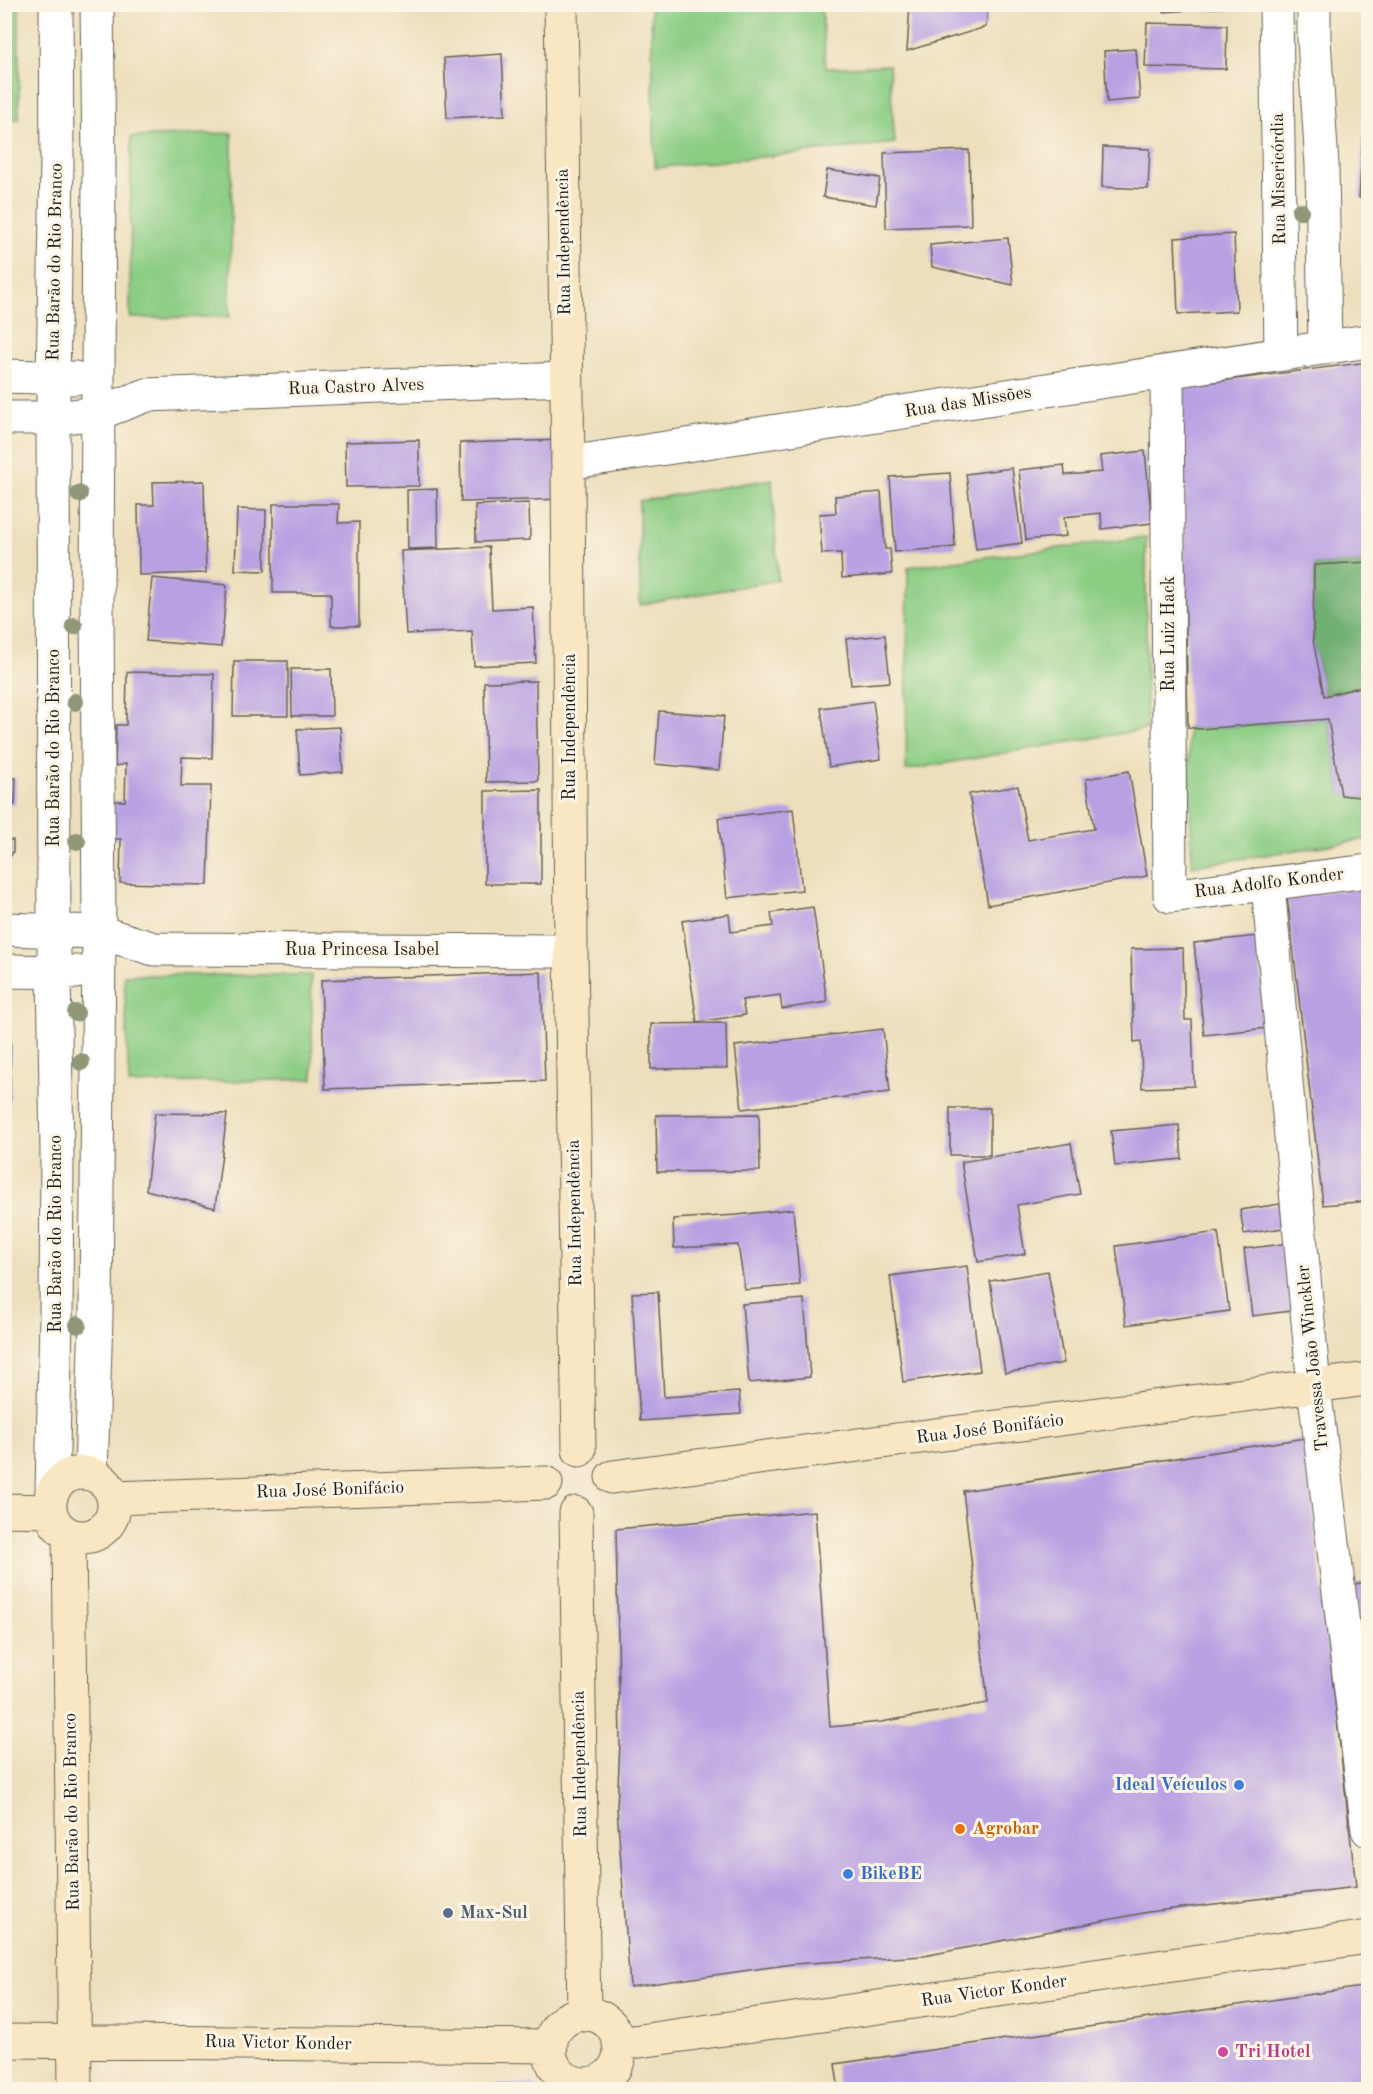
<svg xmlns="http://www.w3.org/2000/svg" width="1373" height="2094" font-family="'Old Standard TT',serif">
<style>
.green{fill:#8ccd84;stroke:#547450;stroke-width:1.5}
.forest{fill:#71b072;stroke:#466647;stroke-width:1.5}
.building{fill:#b8a1e2}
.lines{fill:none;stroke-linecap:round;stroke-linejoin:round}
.street-casing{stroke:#656054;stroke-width:35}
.secondary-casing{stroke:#656054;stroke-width:35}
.street{stroke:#fff;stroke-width:33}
.secondary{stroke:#f9e7c3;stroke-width:33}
.tree{fill:#909678}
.shop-dot{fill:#3f7fe0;stroke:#fcf5e5;stroke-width:2}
.food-dot{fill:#e8710a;stroke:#fcf5e5;stroke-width:2}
.service-dot{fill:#5c6f8a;stroke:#fcf5e5;stroke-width:2}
.hotel-dot{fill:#d1479c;stroke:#fcf5e5;stroke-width:2}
.labels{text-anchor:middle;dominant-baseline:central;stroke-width:6;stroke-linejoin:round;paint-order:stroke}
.street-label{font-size:18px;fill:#1c1c1c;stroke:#fcf5e5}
.shop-label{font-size:18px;font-weight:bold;fill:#366cbe;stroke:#fcf5e5;text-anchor:end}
.food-label{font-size:18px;font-weight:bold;fill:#c56008;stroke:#fcf5e5;text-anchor:start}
.service-label{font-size:18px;font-weight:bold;fill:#4e5e75;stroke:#fcf5e5;text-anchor:start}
.hotel-label{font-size:18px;font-weight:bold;fill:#b23c85;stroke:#fcf5e5;text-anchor:start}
</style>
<rect width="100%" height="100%" fill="#fcf5e5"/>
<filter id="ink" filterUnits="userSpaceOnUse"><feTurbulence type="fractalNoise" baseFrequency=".0167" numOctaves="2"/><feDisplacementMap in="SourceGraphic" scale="12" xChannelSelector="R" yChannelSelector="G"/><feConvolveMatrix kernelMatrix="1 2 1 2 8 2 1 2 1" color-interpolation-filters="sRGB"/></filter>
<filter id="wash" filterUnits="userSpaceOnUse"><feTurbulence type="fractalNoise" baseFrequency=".008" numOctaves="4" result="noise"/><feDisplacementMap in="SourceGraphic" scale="24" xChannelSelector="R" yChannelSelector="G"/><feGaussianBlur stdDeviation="1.35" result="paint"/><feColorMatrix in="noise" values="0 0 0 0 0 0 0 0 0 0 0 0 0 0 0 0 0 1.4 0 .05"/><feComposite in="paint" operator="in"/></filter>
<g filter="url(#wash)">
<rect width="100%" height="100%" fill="#eddfbc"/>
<path class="green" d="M 5,4 L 19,5 L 19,119 L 5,119 Z
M 651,5 L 821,5 L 826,68 L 889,65 L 895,143 L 655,168 Z
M 232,133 L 230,317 L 130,318 L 131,137 Z
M 772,479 L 778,580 L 640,605 L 639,501 Z
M 1146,537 L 1146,729 L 906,770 L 908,567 Z
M 1328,719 L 1341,794 L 1368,798 L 1368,839 L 1192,866 L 1188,727 L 1199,729 Z
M 124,975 L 311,975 L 313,1079 L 129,1084 Z"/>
<path class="forest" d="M 1368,562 L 1368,685 L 1324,696 L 1313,640 L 1314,565 Z"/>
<g id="blocks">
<path class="building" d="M 910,4 L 988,4 L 986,27 L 907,51 Z
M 1166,4 L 1229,4 L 1229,7 L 1164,12 Z
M 1368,10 L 1368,35 L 1367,36 L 1365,11 Z
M 1147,23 L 1227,25 L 1226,69 L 1145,67 Z
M 1136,49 L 1140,99 L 1107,102 L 1104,51 Z
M 502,54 L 505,115 L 447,118 L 444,58 Z
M 1363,137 L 1368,138 L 1368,198 L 1359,198 Z
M 1103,147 L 1150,149 L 1148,189 L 1102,187 Z
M 969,150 L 971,225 L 886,228 L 884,153 Z
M 827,170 L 880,178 L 876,205 L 823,197 Z
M 1234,234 L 1237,311 L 1178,314 L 1175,238 Z
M 1008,238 L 1013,285 L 932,267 L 930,245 Z
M 1368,362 L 1368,562 L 1314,565 L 1313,640 L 1324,696 L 1368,685 L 1368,798 L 1341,795 L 1328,719 L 1199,729 L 1188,727 L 1181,386 Z
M 419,440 L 419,486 L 346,487 L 345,442 Z
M 564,440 L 566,499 L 461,502 L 460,443 Z
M 1145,451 L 1152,523 L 1102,529 L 1101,513 L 1064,517 L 1066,536 L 1026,540 L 1019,470 L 1064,465 L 1065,475 L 1102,472 L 1100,456 Z
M 1012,468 L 1022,543 L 976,549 L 966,474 Z
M 950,473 L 955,547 L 895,552 L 890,477 Z
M 204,481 L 206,573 L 139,575 L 138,505 L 154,505 L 153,482 Z
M 437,489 L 438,548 L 408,549 L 407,490 Z
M 881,492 L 885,549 L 890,549 L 892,574 L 842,578 L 841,553 L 822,554 L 819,514 L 836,513 L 835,496 Z
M 529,503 L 530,540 L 476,542 L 475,505 Z
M 273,504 L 339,504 L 338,523 L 359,522 L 359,626 L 331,626 L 331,593 L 273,593 Z
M 237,509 L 266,510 L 265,571 L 235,570 Z
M 489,547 L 492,609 L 533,607 L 536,663 L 474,666 L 472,631 L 406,634 L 401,551 Z
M 152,578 L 227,585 L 221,647 L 146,641 Z
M 885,635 L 890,682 L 851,685 L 846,639 Z
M 234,661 L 288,661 L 288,716 L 233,716 Z
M 291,669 L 331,669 L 332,716 L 292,716 Z
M 127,672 L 214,674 L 212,758 L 182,757 L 181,786 L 211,786 L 208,885 L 120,883 L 121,839 L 113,839 L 114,801 L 125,801 L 126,764 L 115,766 L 116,725 L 126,725 Z
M 536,681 L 538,781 L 486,782 L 484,682 Z
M 873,701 L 881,759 L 829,767 L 821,708 Z
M 659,711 L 724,716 L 719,770 L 655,764 Z
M 340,727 L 343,772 L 300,775 L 297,729 Z
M 1129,771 L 1147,876 L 988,905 L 969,794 L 1018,786 L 1028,840 L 1094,829 L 1086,779 Z
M 4,778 L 16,778 L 15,805 L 8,804 L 6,833 L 4,833 Z
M 541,790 L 541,884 L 485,884 L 485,791 Z
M 793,809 L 802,890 L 727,898 L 718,818 Z
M 4,840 L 13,840 L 13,852 L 4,867 Z
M 1368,887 L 1368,1201 L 1323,1205 L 1287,896 Z
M 813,907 L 827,1002 L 782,1009 L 780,995 L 742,1000 L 745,1015 L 697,1022 L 682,921 L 729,914 L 731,932 L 773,926 L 771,913 Z
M 1257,936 L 1267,1028 L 1204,1035 L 1194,943 Z
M 1183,948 L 1185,1020 L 1192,1020 L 1194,1086 L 1142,1088 L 1141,1041 L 1134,1042 L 1131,949 Z
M 541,972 L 545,1081 L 325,1089 L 321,980 Z
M 4,997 L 11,997 L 10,1100 L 4,1100 Z
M 726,1023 L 727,1068 L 651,1069 L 651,1024 Z
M 883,1029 L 890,1092 L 742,1109 L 735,1046 Z
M 950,1108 L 990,1108 L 990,1155 L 950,1155 Z
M 155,1113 L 227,1114 L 215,1208 L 146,1190 Z
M 759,1114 L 760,1171 L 657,1172 L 656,1115 Z
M 1179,1125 L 1182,1159 L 1115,1166 L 1111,1131 Z
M 1071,1143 L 1080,1194 L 1017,1205 L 1025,1254 L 978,1262 L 961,1162 Z
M 1280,1204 L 1283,1228 L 1244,1234 L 1240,1210 Z
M 793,1209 L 800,1285 L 745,1290 L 738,1245 L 674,1248 L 673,1219 L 737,1215 Z
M 1218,1232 L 1229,1311 L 1126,1325 L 1116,1246 Z
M 1298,1242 L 1306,1309 L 1252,1316 L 1244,1249 Z
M 967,1266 L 980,1371 L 903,1382 L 890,1276 Z
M 1048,1271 L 1064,1363 L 1005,1373 L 990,1281 Z
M 658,1292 L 664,1397 L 739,1392 L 741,1414 L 640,1421 L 632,1293 Z
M 804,1299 L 810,1377 L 749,1383 L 742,1304 Z
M 1305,1438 L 1356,1887 L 1148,1912 L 924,1956 L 793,1964 L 630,1987 L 617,1808 L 620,1743 L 616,1529 L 815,1511 L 830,1727 L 881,1722 L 988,1703 L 963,1491 Z
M 1368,1582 L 1368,1705 L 1360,1647 L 1355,1584 Z
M 1368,1986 L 1368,2090 L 839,2090 L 835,2064 Z
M 529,2084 L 542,2090 L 480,2090 L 480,2085 Z"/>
</g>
</g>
<g filter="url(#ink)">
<use href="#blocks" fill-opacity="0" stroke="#656054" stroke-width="1.5"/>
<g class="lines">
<defs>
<path id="street" d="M 1276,4 L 1281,354
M 1314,4 L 1314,39 L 1322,166 L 1325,348
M 1167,372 L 1170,896 L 1368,871
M 4,376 L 75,378
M 4,418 L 54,418 L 99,413 L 147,395 L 565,379
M 568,463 L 1368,341
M 1268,885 L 1314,1387 L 1368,1830
M 4,929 L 99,932 L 154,949 L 571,951
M 4,971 L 76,972
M 91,1473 L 96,1317 L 99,932 L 97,603 L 99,161 L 97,4
M 52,1491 L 56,1318 L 57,1153 L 54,971 L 53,377 L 57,162 L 56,4"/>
<path id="secondary" d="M 561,4 L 568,463 L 571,951 L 579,1450
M50 1505a32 32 0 1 1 64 0a32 32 0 1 1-64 0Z
M 612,1477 L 1368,1379
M 113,1498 L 546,1483
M 4,1510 L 50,1511
M 576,1513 L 584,2015
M 69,1535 L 75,2090
M550 2049a35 35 0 1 1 70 0a35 35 0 1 1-70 0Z
M 4,2041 L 551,2046
M 619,2044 L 1368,1937"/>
</defs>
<use href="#street" class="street-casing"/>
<use href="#secondary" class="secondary-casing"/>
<use href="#street" class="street"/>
<use href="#secondary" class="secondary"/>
</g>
<g class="tree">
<circle cx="1300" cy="211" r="9"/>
<circle cx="79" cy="494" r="9"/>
<circle cx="74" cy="626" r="9"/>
<circle cx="75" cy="702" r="9"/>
<circle cx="77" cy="841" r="9"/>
<circle cx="76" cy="1013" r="9"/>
<circle cx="81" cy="1062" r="9"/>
<circle cx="78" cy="1325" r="9"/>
</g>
</g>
<g class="shop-dot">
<circle cx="1239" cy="1785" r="6"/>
<circle cx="848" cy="1874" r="6"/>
</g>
<circle class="food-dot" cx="960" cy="1829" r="6"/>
<circle class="service-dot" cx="448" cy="1913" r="6"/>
<circle class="hotel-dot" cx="1223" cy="2052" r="6"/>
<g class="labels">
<g class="street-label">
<text transform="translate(1279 179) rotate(-91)">Rua Misericórdia</text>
<text transform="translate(564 242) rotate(-91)">Rua Independência</text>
<text transform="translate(55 262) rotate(-89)">Rua Barão do Rio Branco</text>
<text transform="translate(356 387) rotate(-2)">Rua Castro Alves</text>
<text transform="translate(968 402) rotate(-9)">Rua das Missões</text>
<text transform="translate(1169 634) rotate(-90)">Rua Luiz Hack</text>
<text transform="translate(570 727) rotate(-90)">Rua Independência</text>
<text transform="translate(54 748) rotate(-90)">Rua Barão do Rio Branco</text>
<text transform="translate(1269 883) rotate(-7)">Rua Adolfo Konder</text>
<text x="362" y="950">Rua Princesa Isabel</text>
<text transform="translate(575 1213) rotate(-91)">Rua Independência</text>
<text transform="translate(56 1234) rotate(-90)">Rua Barão do Rio Branco</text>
<text transform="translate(1313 1358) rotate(-96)">Travessa João Winckler</text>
<text transform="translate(990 1429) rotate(-7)">Rua José Bonifácio</text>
<text transform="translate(330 1490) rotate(-2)">Rua José Bonifácio</text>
<text transform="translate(580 1764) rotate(-91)">Rua Independência</text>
<text transform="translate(72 1812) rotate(-91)">Rua Barão do Rio Branco</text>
<text transform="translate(994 1991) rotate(-8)">Rua Victor Konder</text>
<text transform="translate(278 2043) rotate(1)">Rua Victor Konder</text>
</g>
<g class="shop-label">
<text x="1227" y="1785">Ideal Veículos</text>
<text x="860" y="1874" text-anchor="start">BikeBE</text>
</g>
<g class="food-label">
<text x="972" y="1829">Agrobar</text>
</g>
<g class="service-label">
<text x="460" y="1913">Max-Sul</text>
</g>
<g class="hotel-label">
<text x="1235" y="2052">Tri Hotel</text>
</g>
</g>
<rect width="1373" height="2094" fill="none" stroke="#fcf5e5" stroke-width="24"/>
</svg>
